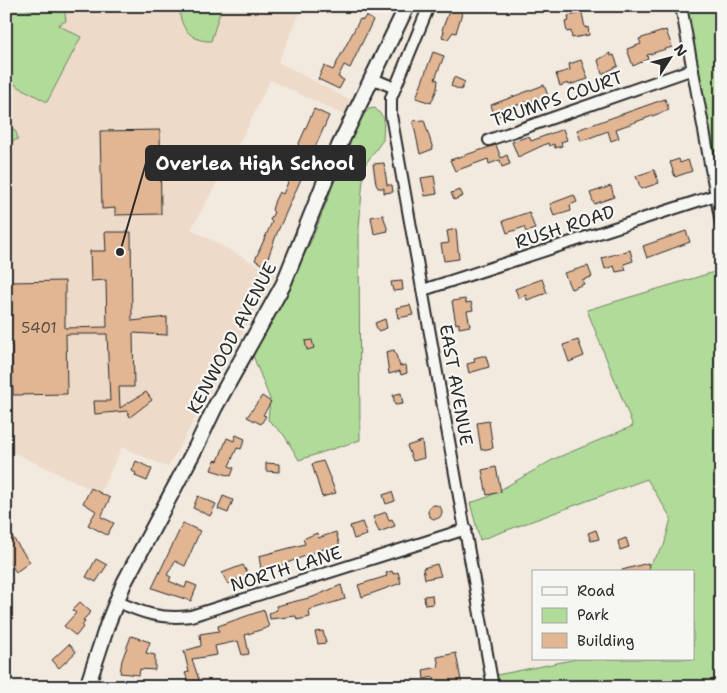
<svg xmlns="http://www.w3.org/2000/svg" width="727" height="693" font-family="'Shantell Sans',sans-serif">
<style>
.built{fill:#eddac8}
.green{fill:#b1db99;stroke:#6e8362}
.building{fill:#e2b693;stroke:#2b2b2b}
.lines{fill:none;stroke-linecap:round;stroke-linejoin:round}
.street-casing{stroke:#2b2b2b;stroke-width:14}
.secondary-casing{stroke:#2b2b2b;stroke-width:18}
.street{stroke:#f6f6f2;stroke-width:10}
.secondary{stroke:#f6f6f2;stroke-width:14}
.labels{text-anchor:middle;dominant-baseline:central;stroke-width:4.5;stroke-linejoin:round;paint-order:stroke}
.number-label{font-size:15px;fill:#594e45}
.street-label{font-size:18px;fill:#2b2b2b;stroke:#f6f6f2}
.leader{fill:none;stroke:#2b2b2b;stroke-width:2}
.callout-dot{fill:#2b2b2b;stroke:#f6f6f2;stroke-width:2}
.callout{fill:#2b2b2b;stroke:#2b2b2b;stroke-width:2}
.callout-label{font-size:19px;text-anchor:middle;font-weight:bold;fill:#fff}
</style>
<rect width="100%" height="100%" fill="#f2e9df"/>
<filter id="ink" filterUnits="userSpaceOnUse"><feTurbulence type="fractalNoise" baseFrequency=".02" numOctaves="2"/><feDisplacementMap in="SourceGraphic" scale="10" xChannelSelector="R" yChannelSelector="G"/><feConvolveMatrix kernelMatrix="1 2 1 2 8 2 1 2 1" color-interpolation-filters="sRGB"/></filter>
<g filter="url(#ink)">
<path class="built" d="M 6,6 L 303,6 L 278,62 L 351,101 L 345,115 L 270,80 L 246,130 L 191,229 L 275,275 L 168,467 L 122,447 L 100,493 L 6,449 Z"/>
<path class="green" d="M 6,6 L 21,6 L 31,11 L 30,6 L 64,6 L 66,21 L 58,25 L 81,37 L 47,102 L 6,80 Z
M 180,6 L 225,6 L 221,9 L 211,41 C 190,42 178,25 180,6 Z
M 687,6 L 721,6 L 721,195 Z
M 375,108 L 384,118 L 383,140 L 364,166 L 359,228 L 360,440 L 299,460 L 284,435 L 268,420 L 270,399 L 252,353 L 285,295 L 312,239 L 359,119 L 369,109 Z
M 11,127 L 16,132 L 18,139 L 11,142 L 6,175 L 6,131 Z
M 721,270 L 721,687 L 500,687 L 497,675 L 577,659 L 693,659 L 693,572 L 643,572 L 664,546 L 671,518 L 647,479 L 480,540 L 470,503 L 488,497 L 554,459 L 633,426 L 587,310 Z"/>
<path class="building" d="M 451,6 L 464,6 L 456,33 L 453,32 L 448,39 L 442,37 L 444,31 L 442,30 Z
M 582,13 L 585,28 L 588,27 L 589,35 L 572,38 L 571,31 L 567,32 L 565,22 L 569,21 L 568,16 Z
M 366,16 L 373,20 L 350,68 L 344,65 L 338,77 L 344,80 L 339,89 L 318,79 L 324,66 L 333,70 L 360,19 L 363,20 Z
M 666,30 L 672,47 L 647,55 L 648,59 L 633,66 L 627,49 L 641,44 L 639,39 Z
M 433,52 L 444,56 L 435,79 L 438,80 L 437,89 L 431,103 L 416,98 Z
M 610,53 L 611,56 L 614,55 L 618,66 L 602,74 L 598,60 Z
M 581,60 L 588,79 L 569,85 L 568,83 L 560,86 L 556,74 L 570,70 L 569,64 Z
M 454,77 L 465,82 L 461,90 L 451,86 Z
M 544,85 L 548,96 L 511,107 L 513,111 L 495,117 L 491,105 Z
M 665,99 L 669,110 L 616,129 L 619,138 L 611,141 L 608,131 L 581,141 L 577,130 Z
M 314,109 L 329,116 L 277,233 L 265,266 L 255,260 L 272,222 L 270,220 L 274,212 L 272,210 L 275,200 L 279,192 L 283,194 L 289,180 L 284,178 Z
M 424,120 L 433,149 L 420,154 L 413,121 Z
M 563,129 L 567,140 L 561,142 L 562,146 L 555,148 L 554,144 L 549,146 L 548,143 L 518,157 L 512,142 L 529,136 L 531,141 Z
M 160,130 L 161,214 L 115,215 L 115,208 L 102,209 L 100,131 Z
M 496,145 L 501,158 L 507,155 L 510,164 L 502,167 L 500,160 L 489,164 L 488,159 L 455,171 L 450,160 Z
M 679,159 L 680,163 L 688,160 L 692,171 L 675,177 L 670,162 Z
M 384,163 L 387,185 L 392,185 L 393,192 L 384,193 L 384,188 L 378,188 L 376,184 L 373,164 Z
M 654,170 L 659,183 L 641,189 L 636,176 Z
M 434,176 L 437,194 L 425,196 L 421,178 Z
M 611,186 L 614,197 L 594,204 L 590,193 Z
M 460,190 L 463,196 L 454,200 L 451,193 Z
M 574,195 L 577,202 L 570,205 L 571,211 L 554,216 L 550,204 Z
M 529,212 L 535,229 L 526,232 L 524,227 L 507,233 L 503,221 Z
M 383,215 L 388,231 L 374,234 L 371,217 Z
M 456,229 L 459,259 L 444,261 L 441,244 L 449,243 L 447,231 Z
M 686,231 L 690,242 L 647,258 L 643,246 Z
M 105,232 L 131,232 L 132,321 L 167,317 L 167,335 L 133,333 L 134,387 L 119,387 L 120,408 L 146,392 L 152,400 L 130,417 L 127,411 L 95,414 L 94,401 L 110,401 L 107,334 L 66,334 L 67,394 L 13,395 L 12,345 L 6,346 L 6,313 L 11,313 L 10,282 L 65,281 L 65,328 L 107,327 L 106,280 L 91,281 L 90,251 L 106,251 Z
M 630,250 L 633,261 L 624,264 L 626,270 L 616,272 L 614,266 L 605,269 L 602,258 Z
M 588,266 L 592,277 L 582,280 L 584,284 L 571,289 L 564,273 Z
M 542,279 L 547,293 L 527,300 L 526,295 L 519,298 L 515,289 Z
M 402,281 L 403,290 L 393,291 L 391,282 Z
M 465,299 L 466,303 L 471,302 L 473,310 L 467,311 L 470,326 L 459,328 L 459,323 L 456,324 L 452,301 Z
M 410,305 L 413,315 L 398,318 L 396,308 Z
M 385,319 L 387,328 L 378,331 L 375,323 Z
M 312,340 L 314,348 L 307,350 L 305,341 Z
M 578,340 L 584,356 L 569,362 L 563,345 Z
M 394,350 L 400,366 L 406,365 L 407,373 L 401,375 L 400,371 L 389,374 L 386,352 Z
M 482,356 L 486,356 L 489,367 L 469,373 L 467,364 L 475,362 L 474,358 Z
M 401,393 L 403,404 L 395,405 L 393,395 Z
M 262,396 L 271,402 L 263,415 L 266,416 L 261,424 L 247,417 Z
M 489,421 L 493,448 L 481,450 L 477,423 Z
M 236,435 L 245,439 L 241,449 L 237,448 L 229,466 L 234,468 L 231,476 L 211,470 L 215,460 L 218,461 L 227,438 L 234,441 Z
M 422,441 L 424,458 L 413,461 L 407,446 Z
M 136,461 L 152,469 L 147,481 L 135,476 L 136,473 L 132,471 Z
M 323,461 L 336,493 L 322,497 L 312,464 Z
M 266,463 L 279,464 L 279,472 L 266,471 Z
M 496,467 L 501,492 L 487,495 L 482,470 Z
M 91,488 L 110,498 L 101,517 L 114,523 L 107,535 L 88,525 L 96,511 L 83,503 Z
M 392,492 L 395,501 L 386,504 L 383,495 Z
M 198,496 L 216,504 L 210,516 L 193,508 Z
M 223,496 L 233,500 L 228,513 L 218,509 Z
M428 512a7 7 0 1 1 14 0a7 7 0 1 1-14 0Z
M 386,512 L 389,520 L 392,519 L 395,526 L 379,532 L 373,517 Z
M 362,522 L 367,535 L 354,539 L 350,526 Z
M 183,523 L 200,531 L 185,566 L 175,561 L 167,575 L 171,577 L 169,581 L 185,588 L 187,582 L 197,586 L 191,601 L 152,588 Z
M 6,528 L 30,562 L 16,572 L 6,558 Z
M 596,530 L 599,539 L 591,541 L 588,533 Z
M 336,532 L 340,547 L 330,551 L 329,547 L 279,566 L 261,569 L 259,556 L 305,544 L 303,539 L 317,533 L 318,538 Z
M 626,538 L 629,547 L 620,550 L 618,541 Z
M 96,559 L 107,565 L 96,582 L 86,577 Z
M 648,563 L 650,572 L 622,572 L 622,570 Z
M 437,564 L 441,576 L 425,579 L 423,568 Z
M 243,565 L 249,576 L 239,582 L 238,579 L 228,584 L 222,573 Z
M 392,571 L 393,574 L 398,572 L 401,583 L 362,597 L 358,585 L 387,576 L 386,573 Z
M 341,585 L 345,599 L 309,610 L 310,617 L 297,620 L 296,616 L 270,619 L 269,613 L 277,610 L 276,606 L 313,597 Z
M 432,595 L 433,604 L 425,605 L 424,596 Z
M 80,602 L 91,612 L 83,620 L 85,622 L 82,626 L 83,627 L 76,636 L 64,626 L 76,613 L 72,610 Z
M 264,610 L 269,627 L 245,635 L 249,654 L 242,655 L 238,641 L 215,646 L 217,655 L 192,659 L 199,680 L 189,683 L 185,673 L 189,672 L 184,651 L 201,646 L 200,634 L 219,631 L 218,626 Z
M 323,631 L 326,643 L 318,644 L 315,632 Z
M 131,636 L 150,642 L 146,653 L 155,655 L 155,670 L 140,669 L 139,675 L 120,673 L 122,660 Z
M 69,644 L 76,652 L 59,668 L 52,660 Z
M 456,653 L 462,686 L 436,687 L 434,677 L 424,679 L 423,670 L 439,667 L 437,657 Z"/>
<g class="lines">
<defs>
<path id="street" d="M 429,6 L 391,98 L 391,115 L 493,687
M 681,6 L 721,223
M 371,78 L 395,88
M 489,140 L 693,69
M 423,290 L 716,195
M 116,601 C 142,613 162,620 191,616 L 466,529"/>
<path id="secondary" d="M 87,687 L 108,623 L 124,583 L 196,447 L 215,407 L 283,285 L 339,146 L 407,6"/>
</defs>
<use href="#street" class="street-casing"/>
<use href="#secondary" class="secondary-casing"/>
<use href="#street" class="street"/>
<use href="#secondary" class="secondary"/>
</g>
</g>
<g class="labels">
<g class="number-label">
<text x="39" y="328">5401</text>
</g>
<g class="street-label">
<text transform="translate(557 99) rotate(-19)">TRUMPS COURT</text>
<text transform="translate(565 227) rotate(-18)">RUSH ROAD</text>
<text transform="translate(232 338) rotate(-62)">KENWOOD AVENUE</text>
<text transform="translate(456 385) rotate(80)">EAST AVENUE</text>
<text transform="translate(286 569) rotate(-17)">NORTH LANE</text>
</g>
</g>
<path class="leader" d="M120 252L146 163"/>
<circle class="callout-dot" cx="120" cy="252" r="5"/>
<rect class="callout" x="146" y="146" width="219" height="34" rx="5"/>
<g class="callout-label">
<text x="255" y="170">Overlea High School</text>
</g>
<rect width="727" height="693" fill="none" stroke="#f6f6f2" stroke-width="25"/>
<rect x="12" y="12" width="702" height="668" fill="none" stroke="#2b2b2b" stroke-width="2" filter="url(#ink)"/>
<rect x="532" y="570" width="162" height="90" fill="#f6f6f2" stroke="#a5a5a2"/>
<rect x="542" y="587" width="25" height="8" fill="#f6f6f2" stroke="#a5a5a2"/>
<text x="577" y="596" font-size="15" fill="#2b2b2b">Road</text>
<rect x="542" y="608" width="25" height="15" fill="#b1db99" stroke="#a5a5a2"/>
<text x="577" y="620" font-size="15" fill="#2b2b2b">Park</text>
<rect x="542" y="633" width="25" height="15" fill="#e2b693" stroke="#a5a5a2"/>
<text x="577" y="646" font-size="15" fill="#2b2b2b">Building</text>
<g transform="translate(670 58) rotate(54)" stroke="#f6f6f2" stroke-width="4" paint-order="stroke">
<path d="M0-4L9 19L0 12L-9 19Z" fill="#2b2b2b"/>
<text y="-8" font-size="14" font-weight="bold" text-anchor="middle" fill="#2b2b2b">N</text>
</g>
</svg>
